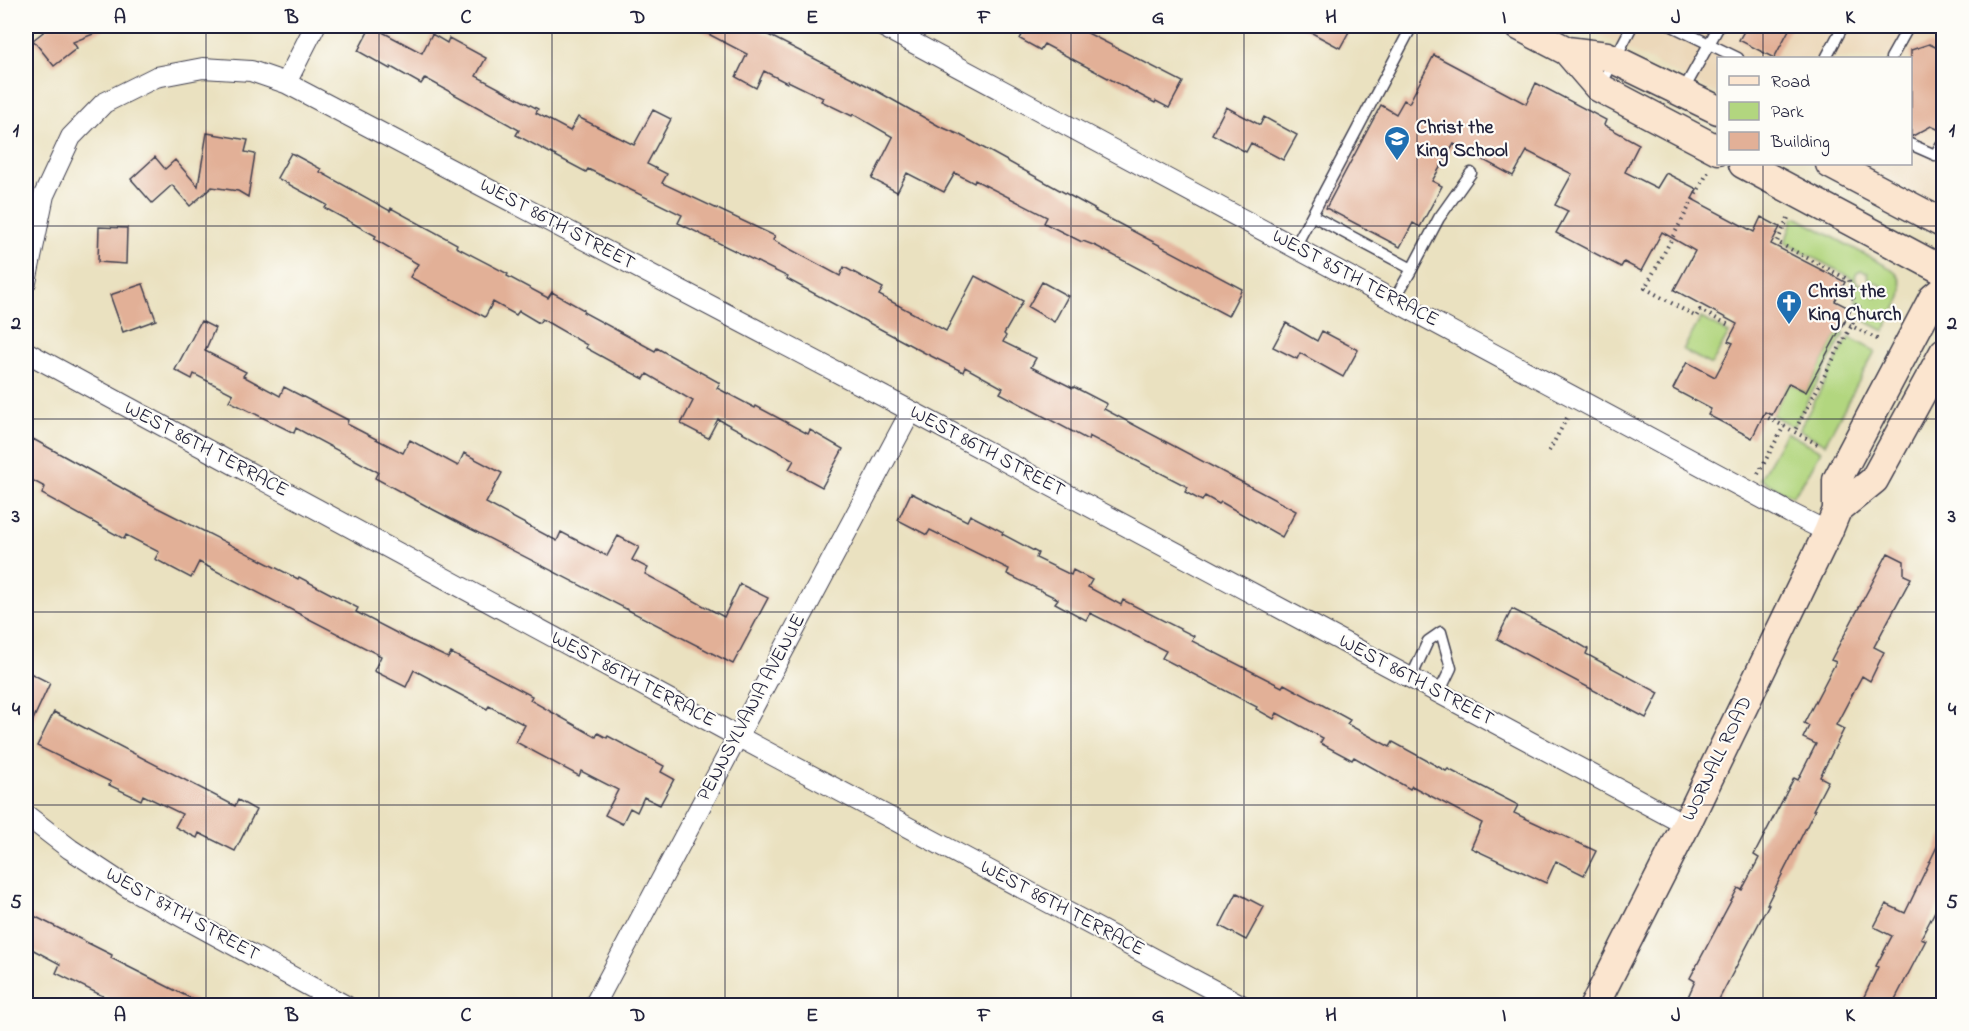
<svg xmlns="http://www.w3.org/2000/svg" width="1969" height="1031" font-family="'Indie Flower',sans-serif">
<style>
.built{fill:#ecd8ba}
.green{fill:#b2d67f;stroke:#6a7c5d;stroke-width:1.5;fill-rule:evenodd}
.building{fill:#e2b097}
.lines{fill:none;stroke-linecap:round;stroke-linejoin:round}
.service-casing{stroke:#403f4f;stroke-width:13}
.minor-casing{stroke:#403f4f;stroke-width:22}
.secondary-casing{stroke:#403f4f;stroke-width:31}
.path{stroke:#403f4f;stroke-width:4;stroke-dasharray:1.5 4.5;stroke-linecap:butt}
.service{stroke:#fff;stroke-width:10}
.minor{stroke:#fff;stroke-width:20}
.secondary{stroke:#fbe5cf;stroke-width:28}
.grid{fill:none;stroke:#22223b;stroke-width:1.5;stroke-opacity:0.55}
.labels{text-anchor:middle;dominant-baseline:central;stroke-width:4.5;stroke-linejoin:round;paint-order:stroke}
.poi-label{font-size:20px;font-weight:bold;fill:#22223b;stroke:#fdfcf7;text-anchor:start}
.street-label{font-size:20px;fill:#22223b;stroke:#fdfcf7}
.neatline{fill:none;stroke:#22223b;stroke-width:2}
.grid-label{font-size:20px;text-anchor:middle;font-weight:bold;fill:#22223b}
</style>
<rect width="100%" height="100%" fill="#fdfcf7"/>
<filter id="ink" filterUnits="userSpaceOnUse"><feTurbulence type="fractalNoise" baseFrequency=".0167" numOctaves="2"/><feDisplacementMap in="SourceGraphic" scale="12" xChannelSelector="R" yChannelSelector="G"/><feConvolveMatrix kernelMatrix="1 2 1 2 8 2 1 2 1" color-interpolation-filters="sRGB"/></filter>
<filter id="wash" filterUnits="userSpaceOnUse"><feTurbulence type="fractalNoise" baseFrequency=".008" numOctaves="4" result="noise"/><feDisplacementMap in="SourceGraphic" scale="24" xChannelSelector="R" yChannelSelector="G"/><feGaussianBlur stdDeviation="1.35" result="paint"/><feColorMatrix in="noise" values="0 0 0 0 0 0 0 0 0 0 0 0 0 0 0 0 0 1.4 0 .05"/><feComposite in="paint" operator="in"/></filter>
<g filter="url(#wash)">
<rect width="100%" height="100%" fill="#eae1c0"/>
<path class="built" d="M 1582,26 L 1943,26 L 1943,207 L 1854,164 L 1910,164 L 1910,58 L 1718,58 L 1718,95 Z"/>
<path class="green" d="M 1796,217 L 1892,269 C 1915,291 1893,309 1884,331 L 1859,318 L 1865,307 L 1857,303 L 1852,278 L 1785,243 L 1793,218 ZM 1861,271 L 1868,273 L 1869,280 L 1882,286 L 1883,289 L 1880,296 L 1876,297 L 1864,285 L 1857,283 L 1855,277 L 1857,273 Z
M 1701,318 L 1729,333 L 1711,365 L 1683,350 Z
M 1839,331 L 1844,334 L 1793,427 L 1772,415 L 1789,383 L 1806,392 Z
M 1849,337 L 1875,351 L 1825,444 L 1799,430 Z
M 1786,432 L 1821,451 L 1810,471 L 1793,496 L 1783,492 L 1760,479 Z"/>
<g id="blocks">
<path class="building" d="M 51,26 L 113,26 L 73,42 L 77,48 L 54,66 L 33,40 Z
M 371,26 L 422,53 L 432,34 L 447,43 L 449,38 L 486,58 L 476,76 L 538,109 L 536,113 L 570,131 L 578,117 L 634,145 L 653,110 L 671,119 L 647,164 L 667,174 L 662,183 L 775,236 L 773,240 L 840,276 L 844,267 L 883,288 L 879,295 L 946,331 L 975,276 L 1023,301 L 1004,334 L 1006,336 L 1003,342 L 1036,358 L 1031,367 L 1073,388 L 1074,387 L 1107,404 L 1104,409 L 1296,511 L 1282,537 L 1221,502 L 1219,504 L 1205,496 L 1202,501 L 1185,492 L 1188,487 L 1089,436 L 1088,440 L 1000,393 L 1003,388 L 965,367 L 963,372 L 925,353 L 787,279 L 788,277 L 678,223 L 682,215 L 588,169 L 586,172 L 516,135 L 519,130 L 425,78 L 421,84 L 391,67 L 390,69 L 358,51 Z
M 693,26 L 751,26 L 868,86 L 939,126 L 960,135 L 1096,210 L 1095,211 L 1242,289 L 1228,316 L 1096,246 L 1083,241 L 1082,242 L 1044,223 L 1047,217 L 975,180 L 974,183 L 955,173 L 944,192 L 907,173 L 897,192 L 872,179 L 893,137 L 853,114 L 852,116 L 821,101 L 823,98 L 788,81 L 787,83 L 764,71 L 756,88 L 736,77 L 747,54 Z
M 1010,26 L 1074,26 L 1183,82 L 1169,108 L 1156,101 L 1155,103 L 1044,44 L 1040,50 L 1020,39 L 1023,33 Z
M 1299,26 L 1352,26 L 1340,48 Z
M 1747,26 L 1791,26 L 1774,58 L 1739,40 Z
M 1929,44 L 1944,51 L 1944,132 L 1931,126 L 1911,137 L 1911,50 Z
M 1434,55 L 1526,104 L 1536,83 L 1606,120 L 1604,125 L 1639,144 L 1625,172 L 1657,188 L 1666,173 L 1697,189 L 1692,199 L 1754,232 L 1761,217 L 1780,227 L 1771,244 L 1845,282 L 1835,301 L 1851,309 L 1806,392 L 1789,383 L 1772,415 L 1765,412 L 1752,438 L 1708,415 L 1711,409 L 1673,389 L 1687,362 L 1715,377 L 1733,343 L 1728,341 L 1737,324 L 1674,290 L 1695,251 L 1662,232 L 1641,271 L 1624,262 L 1621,267 L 1556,233 L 1568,211 L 1555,205 L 1572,174 L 1527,151 L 1513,176 L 1454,144 L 1432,181 L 1442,186 L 1420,227 L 1413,223 L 1400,247 L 1326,208 L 1381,105 L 1396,114 L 1404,100 L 1409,103 Z
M 1226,107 L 1260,125 L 1264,117 L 1297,135 L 1283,160 L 1251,143 L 1246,152 L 1212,134 Z
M 207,133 L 248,140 L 245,152 L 255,154 L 248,197 L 238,191 L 212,187 L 190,206 L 172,185 L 152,203 L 131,179 L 155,157 L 165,169 L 175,160 L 198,186 Z
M 291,153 L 321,169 L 320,172 L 390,211 L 391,208 L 457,244 L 456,247 L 508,274 L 507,276 L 548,298 L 552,292 L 584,310 L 583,312 L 655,351 L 657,348 L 720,383 L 717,388 L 755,408 L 756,406 L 808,434 L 810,430 L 843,449 L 822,487 L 789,469 L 794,460 L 718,419 L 708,438 L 681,424 L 693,401 L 647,374 L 644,379 L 617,365 L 586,348 L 587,345 L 542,319 L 539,323 L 519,311 L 516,315 L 493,302 L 485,317 L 410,277 L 418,264 L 374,239 L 376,236 L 325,208 L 327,205 L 277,178 Z
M 99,227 L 127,228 L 126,264 L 98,262 Z
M 1042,282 L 1068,296 L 1054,322 L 1028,307 Z
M 143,284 L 156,320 L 123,332 L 110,295 Z
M 201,321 L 215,328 L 205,351 L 246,372 L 243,376 L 280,396 L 284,387 L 348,420 L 347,424 L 403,453 L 410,440 L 458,466 L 464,453 L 502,473 L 486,503 L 557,541 L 561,532 L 607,556 L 618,536 L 639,547 L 632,560 L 648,568 L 645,574 L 724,617 L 740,584 L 768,598 L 733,664 L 434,510 L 375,478 L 378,472 L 296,428 L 294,433 L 229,401 L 233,394 L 194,374 L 192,379 L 175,370 Z
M 1286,323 L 1317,341 L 1322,331 L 1358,350 L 1343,377 L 1300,353 L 1297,359 L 1273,347 Z
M 33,439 L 156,507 L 298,579 L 299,577 L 358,608 L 356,612 L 412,641 L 448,658 L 451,653 L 532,696 L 530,700 L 596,737 L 598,733 L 607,738 L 608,736 L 664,766 L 661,772 L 674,779 L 660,805 L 644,797 L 637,812 L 630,808 L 622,824 L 605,815 L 618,790 L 581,771 L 579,776 L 516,742 L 525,725 L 489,706 L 487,709 L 414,670 L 406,687 L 374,671 L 381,656 L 199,562 L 191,578 L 155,559 L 159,552 L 126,535 L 124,539 L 42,494 L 45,487 L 26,477 L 26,453 Z
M 911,493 L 967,521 L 970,515 L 1003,532 L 1002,534 L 1038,553 L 1036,558 L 1071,575 L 1073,570 L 1092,580 L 1088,587 L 1121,605 L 1123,600 L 1194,636 L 1192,641 L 1282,687 L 1284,684 L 1350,720 L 1347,724 L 1390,747 L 1393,742 L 1446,771 L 1448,769 L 1518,805 L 1514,813 L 1596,851 L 1584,875 L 1556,861 L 1546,883 L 1471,848 L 1482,823 L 1412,786 L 1410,789 L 1354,757 L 1352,760 L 1320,743 L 1323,738 L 1277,713 L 1274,719 L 1256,709 L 1257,707 L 1162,658 L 1166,651 L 1090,613 L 1086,620 L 1055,603 L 1058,599 L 1007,574 L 1009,569 L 930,530 L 927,535 L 898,520 Z
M 1888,553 L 1904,561 L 1904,575 L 1911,578 L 1874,647 L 1884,652 L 1870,681 L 1862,676 L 1836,725 L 1844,729 L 1820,777 L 1828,781 L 1813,810 L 1815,810 L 1767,904 L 1769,904 L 1716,1005 L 1704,1005 L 1688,997 L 1695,981 L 1690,978 L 1738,888 L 1742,890 L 1759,858 L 1754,855 L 1794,778 L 1798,780 L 1816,744 L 1803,738 L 1809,726 L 1804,723 L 1836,662 L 1831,660 Z
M 1512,609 L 1569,638 L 1588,649 L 1586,654 L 1659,693 L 1646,718 L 1497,639 Z
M 26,671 L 50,683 L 26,735 Z
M 54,712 L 235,806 L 238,800 L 256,810 L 235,851 L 199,833 L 197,838 L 175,827 L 182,814 L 143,795 L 141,800 L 109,785 L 111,782 L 37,746 Z
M 1944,832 L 1944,894 L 1921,938 L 1926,940 L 1892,1005 L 1860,1005 L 1878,967 L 1876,966 L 1892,936 L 1874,927 L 1886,904 L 1905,913 Z
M 1237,893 L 1264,907 L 1246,940 L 1220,926 Z
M 26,912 L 112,955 L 111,958 L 204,1005 L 105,1005 L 109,999 L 56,973 L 60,964 L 26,946 Z"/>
</g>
</g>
<g filter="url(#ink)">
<use href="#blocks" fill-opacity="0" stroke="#403f4f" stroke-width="1.5"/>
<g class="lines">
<defs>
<path id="service" d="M 1672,26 L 1738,58
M 1826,58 L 1843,26
M 1891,58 L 1909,26
M 1600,87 L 1632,26
M 1683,91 L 1719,26
M 1910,144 L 1935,155 L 1944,140
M 1313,216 L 1412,269 L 1394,300
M 1295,247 L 1412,26
M 1412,269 L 1439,218 L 1471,173
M 1411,678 L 1428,641 L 1441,632 L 1451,668 L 1439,693"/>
<path id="minor" d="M 882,26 L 1790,513 L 1828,532
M 286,83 L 315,26
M 26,282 L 44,195 L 71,137 L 104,103 L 156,77 L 203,68 L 251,71 L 286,83 L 911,411 L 1686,825
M 26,352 L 737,736 L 1243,1006
M 26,815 L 70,849 L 129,888 L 346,1006
M 594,1006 L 911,411"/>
<path id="secondary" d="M 1519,26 L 1567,51 L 1607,56 L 1718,110
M 1567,51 L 1598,87 L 1718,150
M 1743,164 L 1944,271
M 1830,164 L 1944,224
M 1837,510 L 1874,480 L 1944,352
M 1594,1006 L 1686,825 L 1828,532 L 1837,510 L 1837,480 L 1933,298 L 1944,289"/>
</defs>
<use href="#service" class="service-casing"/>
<use href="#minor" class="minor-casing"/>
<use href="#secondary" class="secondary-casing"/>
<path class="path" d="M 1708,172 L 1645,288 L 1696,317 L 1700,310 L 1731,326
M 1788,218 L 1777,242 L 1849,280 L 1855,305 L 1861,308 L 1794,432
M 1844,322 L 1881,341
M 1763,415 L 1821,446
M 1549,451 L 1567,418
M 1758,474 L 1784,426"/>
<use href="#service" class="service"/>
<use href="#minor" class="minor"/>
<use href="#secondary" class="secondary"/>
</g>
</g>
<path class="grid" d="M 206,26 L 206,1006M 379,26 L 379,1006M 552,26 L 552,1006M 725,26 L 725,1006M 898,26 L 898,1006M 1071,26 L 1071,1006M 1244,26 L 1244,1006M 1417,26 L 1417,1006M 1590,26 L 1590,1006M 1763,26 L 1763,58M 1763,164 L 1763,1006M 26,226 L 1944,226M 26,419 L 1944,419M 26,612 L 1944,612M 26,805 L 1944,805"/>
<defs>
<symbol id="school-pin" viewBox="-11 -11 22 30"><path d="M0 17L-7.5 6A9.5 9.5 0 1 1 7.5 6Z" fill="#1f6fb2" stroke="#fdfcf7"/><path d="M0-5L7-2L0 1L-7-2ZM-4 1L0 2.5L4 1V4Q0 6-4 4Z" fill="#fff"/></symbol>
<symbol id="church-pin" viewBox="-11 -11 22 30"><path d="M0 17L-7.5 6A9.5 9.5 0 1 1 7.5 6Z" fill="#1f6fb2" stroke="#fdfcf7"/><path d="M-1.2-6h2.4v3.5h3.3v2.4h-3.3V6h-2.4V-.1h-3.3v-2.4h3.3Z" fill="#fff"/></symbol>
</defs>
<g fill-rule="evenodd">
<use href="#school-pin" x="1382" y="124" width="30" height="40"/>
<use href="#church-pin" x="1774" y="288" width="30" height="40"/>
</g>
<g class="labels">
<g class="poi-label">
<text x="1416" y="128">Christ the<tspan x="1416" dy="23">King School</tspan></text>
<text x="1808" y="292">Christ the<tspan x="1808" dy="23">King Church</tspan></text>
</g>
<g class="street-label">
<text transform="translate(557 225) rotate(28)">WEST 86TH STREET</text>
<text transform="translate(1355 279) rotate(28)">WEST 85TH TERRACE</text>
<text transform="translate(206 450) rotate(28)">WEST 86TH TERRACE</text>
<text transform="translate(987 452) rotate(28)">WEST 86TH STREET</text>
<text transform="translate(633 680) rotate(28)">WEST 86TH TERRACE</text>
<text transform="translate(1416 681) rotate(28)">WEST 86TH STREET</text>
<text transform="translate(752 708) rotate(-62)">PENNSYLVANIA AVENUE</text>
<text transform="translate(1718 759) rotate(-64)">WORNALL ROAD</text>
<text transform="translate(1062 909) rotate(28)">WEST 86TH TERRACE</text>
<text transform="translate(182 915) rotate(29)">WEST 87TH STREET</text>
</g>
</g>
<rect width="1969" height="1031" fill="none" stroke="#fdfcf7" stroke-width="66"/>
<rect x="1717" y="57" width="195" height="108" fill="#fdfcf7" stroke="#a5a5ac" stroke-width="1.5"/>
<rect x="1729" y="76" width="30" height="9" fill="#fbe5cf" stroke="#a5a5ac" stroke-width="1.5"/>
<text x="1771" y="87" font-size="18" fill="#22223b">Road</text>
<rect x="1729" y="102" width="30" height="18" fill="#b2d67f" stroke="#a5a5ac" stroke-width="1.5"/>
<text x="1771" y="117" font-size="18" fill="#22223b">Park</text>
<rect x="1729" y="132" width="30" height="18" fill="#e2b097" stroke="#a5a5ac" stroke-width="1.5"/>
<text x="1771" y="147" font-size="18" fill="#22223b">Building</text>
<rect x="33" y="33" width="1903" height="965" class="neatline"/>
<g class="grid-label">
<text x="120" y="23">A</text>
<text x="292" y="23">B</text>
<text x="466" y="23">C</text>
<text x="638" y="23">D</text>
<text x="812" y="23">E</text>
<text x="984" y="23">F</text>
<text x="1158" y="23">G</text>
<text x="1331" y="23">H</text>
<text x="1504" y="23">I</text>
<text x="1676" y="23">J</text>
<text x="1850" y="23">K</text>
<text x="16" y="136">1</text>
<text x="1952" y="136">1</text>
<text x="16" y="329">2</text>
<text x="1952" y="329">2</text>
<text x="16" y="522">3</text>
<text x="1952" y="522">3</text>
<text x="16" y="715">4</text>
<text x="1952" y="715">4</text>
<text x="16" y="908">5</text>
<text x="1952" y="908">5</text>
<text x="120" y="1021">A</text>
<text x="292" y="1021">B</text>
<text x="466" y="1021">C</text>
<text x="638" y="1021">D</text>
<text x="812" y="1021">E</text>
<text x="984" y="1021">F</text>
<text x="1158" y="1021">G</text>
<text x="1331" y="1021">H</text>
<text x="1504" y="1021">I</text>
<text x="1676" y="1021">J</text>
<text x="1850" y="1021">K</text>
</g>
</svg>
